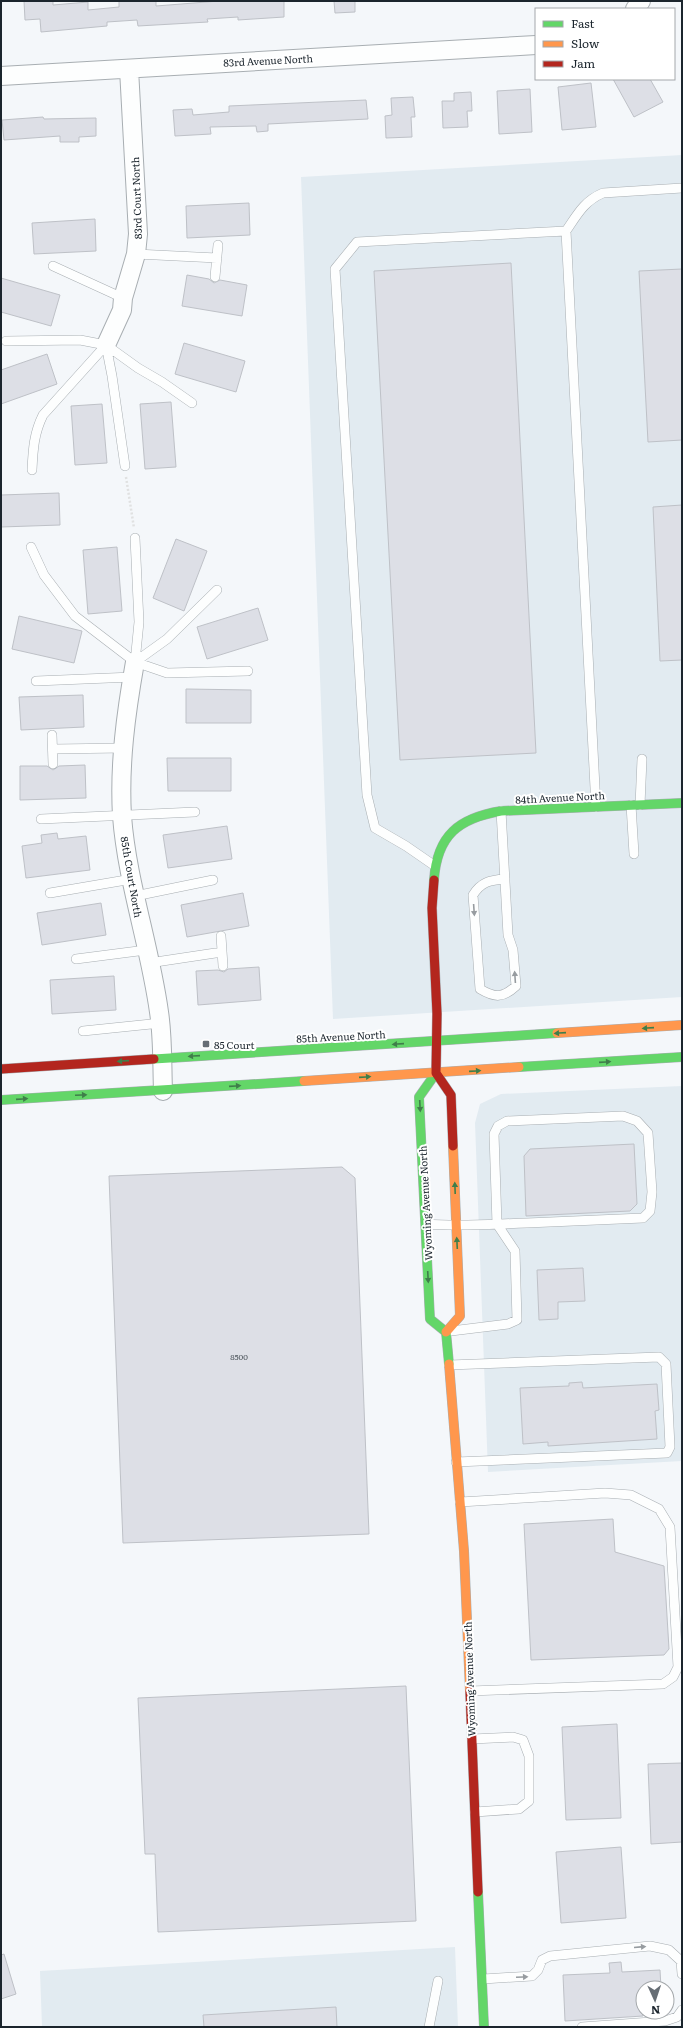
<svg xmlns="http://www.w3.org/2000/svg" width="683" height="2028" font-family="Literata,serif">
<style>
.built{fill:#e2ebf1}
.building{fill:#dddfe6;stroke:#bec1c7}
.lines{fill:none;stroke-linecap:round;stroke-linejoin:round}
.lane-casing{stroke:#a8aeb2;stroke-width:10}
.street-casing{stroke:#a8aeb2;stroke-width:20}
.fast-casing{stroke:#a8aeb2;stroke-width:10}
.slow-casing{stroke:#a8aeb2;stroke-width:10}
.jam-casing{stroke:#a8aeb2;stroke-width:10}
.path{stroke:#e0e1e1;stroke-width:2.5;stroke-dasharray:2 2;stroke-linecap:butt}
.lane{stroke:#fdfefe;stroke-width:9}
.street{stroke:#fdfefe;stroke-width:18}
.fast{stroke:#63d668;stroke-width:9}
.slow{stroke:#ff974d;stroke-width:9}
.jam{stroke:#b3261e;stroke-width:9}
.oneway{fill:#979ca0}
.oneway2{fill:#3f7e4a}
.poi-dot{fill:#676e75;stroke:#fff;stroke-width:1.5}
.labels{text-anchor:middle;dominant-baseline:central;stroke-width:4;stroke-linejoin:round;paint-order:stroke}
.number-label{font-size:8px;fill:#4e565d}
.street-label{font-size:10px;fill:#1b252d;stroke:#fff}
.poi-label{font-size:10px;fill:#1b252d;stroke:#fff;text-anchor:start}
</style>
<rect width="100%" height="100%" fill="#f4f7fa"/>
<path class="built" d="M 682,155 L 682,997 L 333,1019 L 301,177 Z
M 682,1086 L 682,1461 L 488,1472 L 475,1123 L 480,1104 L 501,1094 Z
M 455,1947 L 458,2027 L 42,2027 L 40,1971 Z"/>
<path class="building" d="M 24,1 L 53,1 L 53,5 L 88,2 L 88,10 L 119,7 L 119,1 L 156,1 L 156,6 L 219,1 L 284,1 L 284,17 L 238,20 L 238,17 L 207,19 L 208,22 L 138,26 L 137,20 L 107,22 L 107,26 L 41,32 L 40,19 L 25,20 Z
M 334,1 L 355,1 L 355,12 L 335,13 Z
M 613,79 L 650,79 L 663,102 L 634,117 Z
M 591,83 L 596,127 L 562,130 L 558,87 Z
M 530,89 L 532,132 L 499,134 L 497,91 Z
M 471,92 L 472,111 L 467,111 L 468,127 L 443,128 L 442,101 L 454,101 L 454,93 Z
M 413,97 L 415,117 L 411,117 L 412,137 L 386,138 L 385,116 L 392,115 L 391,98 Z
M 366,100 L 368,119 L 268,124 L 268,131 L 257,132 L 256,126 L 210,127 L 211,134 L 175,136 L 173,110 L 192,109 L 193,115 L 229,112 L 229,106 Z
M 43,117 L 44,119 L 96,118 L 96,136 L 79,137 L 79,142 L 60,142 L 60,136 L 4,140 L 2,120 Z
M 249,203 L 250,235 L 187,238 L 186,206 Z
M 95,219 L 96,251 L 34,254 L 32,223 Z
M 511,263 L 536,753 L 400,760 L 374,271 Z
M 682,269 L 682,440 L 648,442 L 639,271 Z
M 187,275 L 209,279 L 214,283 L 220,280 L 247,285 L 242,316 L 182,306 Z
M 1,278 L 60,295 L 51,326 L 1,312 Z
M 184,343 L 245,361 L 236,392 L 175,374 Z
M 47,354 L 57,384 L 1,404 L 1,370 Z
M 171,402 L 176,467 L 145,469 L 140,404 Z
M 102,404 L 107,463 L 75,465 L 71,406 Z
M 59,493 L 60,525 L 1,527 L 1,495 Z
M 682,505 L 682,660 L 660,661 L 653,507 Z
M 176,539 L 207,551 L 184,611 L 153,598 Z
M 117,547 L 122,611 L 88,614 L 83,550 Z
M 258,608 L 268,640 L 207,659 L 197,627 Z
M 19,616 L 82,631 L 74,663 L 12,649 Z
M 186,689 L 251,690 L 251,723 L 186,723 Z
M 83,695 L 84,727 L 21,730 L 19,697 Z
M 167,758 L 231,758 L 231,791 L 168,791 Z
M 85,765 L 86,798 L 20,800 L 20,766 L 47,766 L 53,770 L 59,766 Z
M 227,826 L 232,859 L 168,868 L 163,835 Z
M 57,833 L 58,839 L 86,836 L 90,870 L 26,878 L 22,846 L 42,843 L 41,835 Z
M 243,893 L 249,926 L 187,937 L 181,905 Z
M 101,903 L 106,935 L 42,945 L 37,913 Z
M 259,967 L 261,1000 L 198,1005 L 196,971 L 218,970 L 224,972 L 228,969 Z
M 114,976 L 116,1010 L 52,1014 L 50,980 Z
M 634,1144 L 637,1204 L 630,1211 L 526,1216 L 524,1156 L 530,1149 Z
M 342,1167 L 355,1178 L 369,1534 L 123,1543 L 109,1176 Z
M 583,1268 L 585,1301 L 558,1302 L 558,1319 L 539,1320 L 537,1270 Z
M 582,1382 L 583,1388 L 657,1384 L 659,1410 L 655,1411 L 657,1439 L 548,1446 L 548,1442 L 523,1444 L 520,1388 L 569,1386 L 569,1383 Z
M 613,1519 L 615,1552 L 664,1566 L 669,1649 L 664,1655 L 531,1660 L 524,1524 Z
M 406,1686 L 416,1921 L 158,1932 L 155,1854 L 145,1854 L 138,1698 Z
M 617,1724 L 621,1818 L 566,1820 L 562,1727 Z
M 682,1763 L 682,1842 L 651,1844 L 648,1764 Z
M 621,1847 L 626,1918 L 561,1923 L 556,1852 Z
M 4,1954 L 16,1994 L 1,1999 L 1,1955 Z
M 621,1962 L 622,1972 L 660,1970 L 661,1988 L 643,1988 L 643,2016 L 565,2021 L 563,1975 L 610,1973 L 609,1963 Z
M 336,2007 L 337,2027 L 204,2027 L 203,2015 Z"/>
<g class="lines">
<defs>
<path id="lane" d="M 566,231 C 577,215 584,201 603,193 L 682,188
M 136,254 L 217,258
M 53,266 L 123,298
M 215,277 L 218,245
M 6,341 L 80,340 L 106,345 L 138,368 L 162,382 L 192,403
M 106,345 L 112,376 L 125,466
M 32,470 C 33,449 34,433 43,415 L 106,345
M 135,538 L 139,622 L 135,662
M 31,547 L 44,575 L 75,616 L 135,662 L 167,673 L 248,671
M 135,662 L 167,639 L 217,590
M 36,681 L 133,677
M 52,735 L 53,764
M 53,749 L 123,748
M 631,805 L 634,854
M 640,805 L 642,759
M 501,811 L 508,935 L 513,950 L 516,986 C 503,998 495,998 480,989 L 473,895 C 481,882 490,880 505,879
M 41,819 L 195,812
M 435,866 L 406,846 L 375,828 L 367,795 L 335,269 L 357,242 L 566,231 L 596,807
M 50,893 L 132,879
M 135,896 L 213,880
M 221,936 L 223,966
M 76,959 L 146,950
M 149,963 L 222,952
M 83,1031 L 161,1023
M 426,1224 C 461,1227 492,1224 527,1223 C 566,1221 604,1220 643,1218 L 650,1211 L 652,1192 L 648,1133 L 637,1121 L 623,1116 L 507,1121 L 498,1126 L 494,1134 L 497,1224 L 515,1251 L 517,1320 L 508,1324 L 451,1331
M 449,1365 L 659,1357 L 666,1364 L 670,1447 L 667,1453 L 456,1462
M 460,1502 L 605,1493 L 631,1495 L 659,1509 L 670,1527 L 678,1667 L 673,1677 L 663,1684 L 470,1691
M 472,1739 L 513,1737 L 523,1740 L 529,1756 L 529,1801 L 519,1809 L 475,1812
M 483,1979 L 532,1976 L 538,1970 L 542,1960 L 550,1956 L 650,1946 L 669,1950 L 681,1961 L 682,1974
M 429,2027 L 438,1981
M 582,2027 L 665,2021 L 677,2017 L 682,2010"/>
<path id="street" d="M 635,9 L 641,1
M 1,76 L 536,45
M 106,345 L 122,310 L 123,298 L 136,254 L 138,234 L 129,69
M 135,662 C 126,713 119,764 122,816 C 127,882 150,946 159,1012 C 163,1038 162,1065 163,1091"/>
<path id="fast" d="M 434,880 C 437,835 459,818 501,811 L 682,803
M 154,1059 L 557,1033
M 519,1067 L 682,1057
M 436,1073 L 419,1097 L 430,1319 L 446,1332 L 449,1364
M 1,1100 L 304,1081
M 478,1892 L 484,2027"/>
<path id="slow" d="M 557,1033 L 682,1025
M 304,1081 L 519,1067
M 446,1332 L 460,1316 L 453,1146
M 449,1364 L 464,1551 L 470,1691"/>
<path id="jam" d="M 434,880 L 432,908 L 437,1014 L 436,1073 L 451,1095 L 453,1146
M 1,1069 L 154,1059
M 470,1691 L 478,1892"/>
</defs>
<use href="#lane" class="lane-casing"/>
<use href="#street" class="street-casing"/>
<use href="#fast" class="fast-casing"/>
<use href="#slow" class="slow-casing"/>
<use href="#jam" class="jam-casing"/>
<path class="path" d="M 126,477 L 134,528"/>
<use href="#lane" class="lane"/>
<use href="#street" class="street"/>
<use href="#fast" class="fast"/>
<use href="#slow" class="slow"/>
<use href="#jam" class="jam"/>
</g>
<defs><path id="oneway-solid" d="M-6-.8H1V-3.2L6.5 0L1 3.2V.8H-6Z"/></defs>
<g class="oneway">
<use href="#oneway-solid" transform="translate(474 910) rotate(86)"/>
<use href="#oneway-solid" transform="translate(515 977) rotate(-94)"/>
<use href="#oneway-solid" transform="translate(640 1947) rotate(-5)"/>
<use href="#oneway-solid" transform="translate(522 1977) rotate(-3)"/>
</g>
<g class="oneway2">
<use href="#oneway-solid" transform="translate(648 1028) rotate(176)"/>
<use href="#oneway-solid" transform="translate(560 1033) rotate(176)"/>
<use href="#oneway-solid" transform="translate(398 1044) rotate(176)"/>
<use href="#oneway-solid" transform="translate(194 1056) rotate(176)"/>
<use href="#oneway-solid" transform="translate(123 1061) rotate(176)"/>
<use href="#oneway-solid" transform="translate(605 1062) rotate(-4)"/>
<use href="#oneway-solid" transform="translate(475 1071) rotate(-4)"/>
<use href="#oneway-solid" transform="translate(365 1077) rotate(-4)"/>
<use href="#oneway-solid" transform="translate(235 1086) rotate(-4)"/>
<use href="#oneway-solid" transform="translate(81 1095) rotate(-3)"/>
<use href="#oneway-solid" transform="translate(22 1099) rotate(-4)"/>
<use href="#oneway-solid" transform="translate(420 1106) rotate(87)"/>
<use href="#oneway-solid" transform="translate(455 1188) rotate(-92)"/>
<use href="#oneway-solid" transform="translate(457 1243) rotate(-93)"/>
<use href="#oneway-solid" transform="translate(428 1277) rotate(87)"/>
</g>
<rect class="poi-dot" x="202" y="1040" width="8" height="8" rx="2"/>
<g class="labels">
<g class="number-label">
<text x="239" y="1356">8500</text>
</g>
<g class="street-label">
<text transform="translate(268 60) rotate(-3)">83rd Avenue North</text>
<text transform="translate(136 198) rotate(-92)">83rd Court North</text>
<text transform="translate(560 797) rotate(-3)">84th Avenue North</text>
<text transform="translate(132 877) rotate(80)">85th Court North</text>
<text transform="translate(341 1036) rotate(-3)">85th Avenue North</text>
<text transform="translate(425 1203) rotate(-93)">Wyoming Avenue North</text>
<text transform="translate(469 1679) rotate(-92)">Wyoming Avenue North</text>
</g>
<g class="poi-label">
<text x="214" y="1044">85 Court</text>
</g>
</g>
<rect width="683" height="2028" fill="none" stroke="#1b252d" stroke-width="4"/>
<rect x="535" y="8" width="140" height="72" fill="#ffffff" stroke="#a4a8ab"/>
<rect x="543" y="21" width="20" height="6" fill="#63d668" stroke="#a4a8ab"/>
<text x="571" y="28" font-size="12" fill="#1b252d">Fast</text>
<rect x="543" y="41" width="20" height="6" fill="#ff974d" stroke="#a4a8ab"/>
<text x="571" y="48" font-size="12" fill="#1b252d">Slow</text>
<rect x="543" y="61" width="20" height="6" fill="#b3261e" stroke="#a4a8ab"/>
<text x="571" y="68" font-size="12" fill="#1b252d">Jam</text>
<g transform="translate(655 2000) rotate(177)"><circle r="19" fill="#ffffff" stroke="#a4a8ab"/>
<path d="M0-3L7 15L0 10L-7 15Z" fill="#676e75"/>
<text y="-6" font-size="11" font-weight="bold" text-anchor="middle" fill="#1b252d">N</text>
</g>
</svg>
